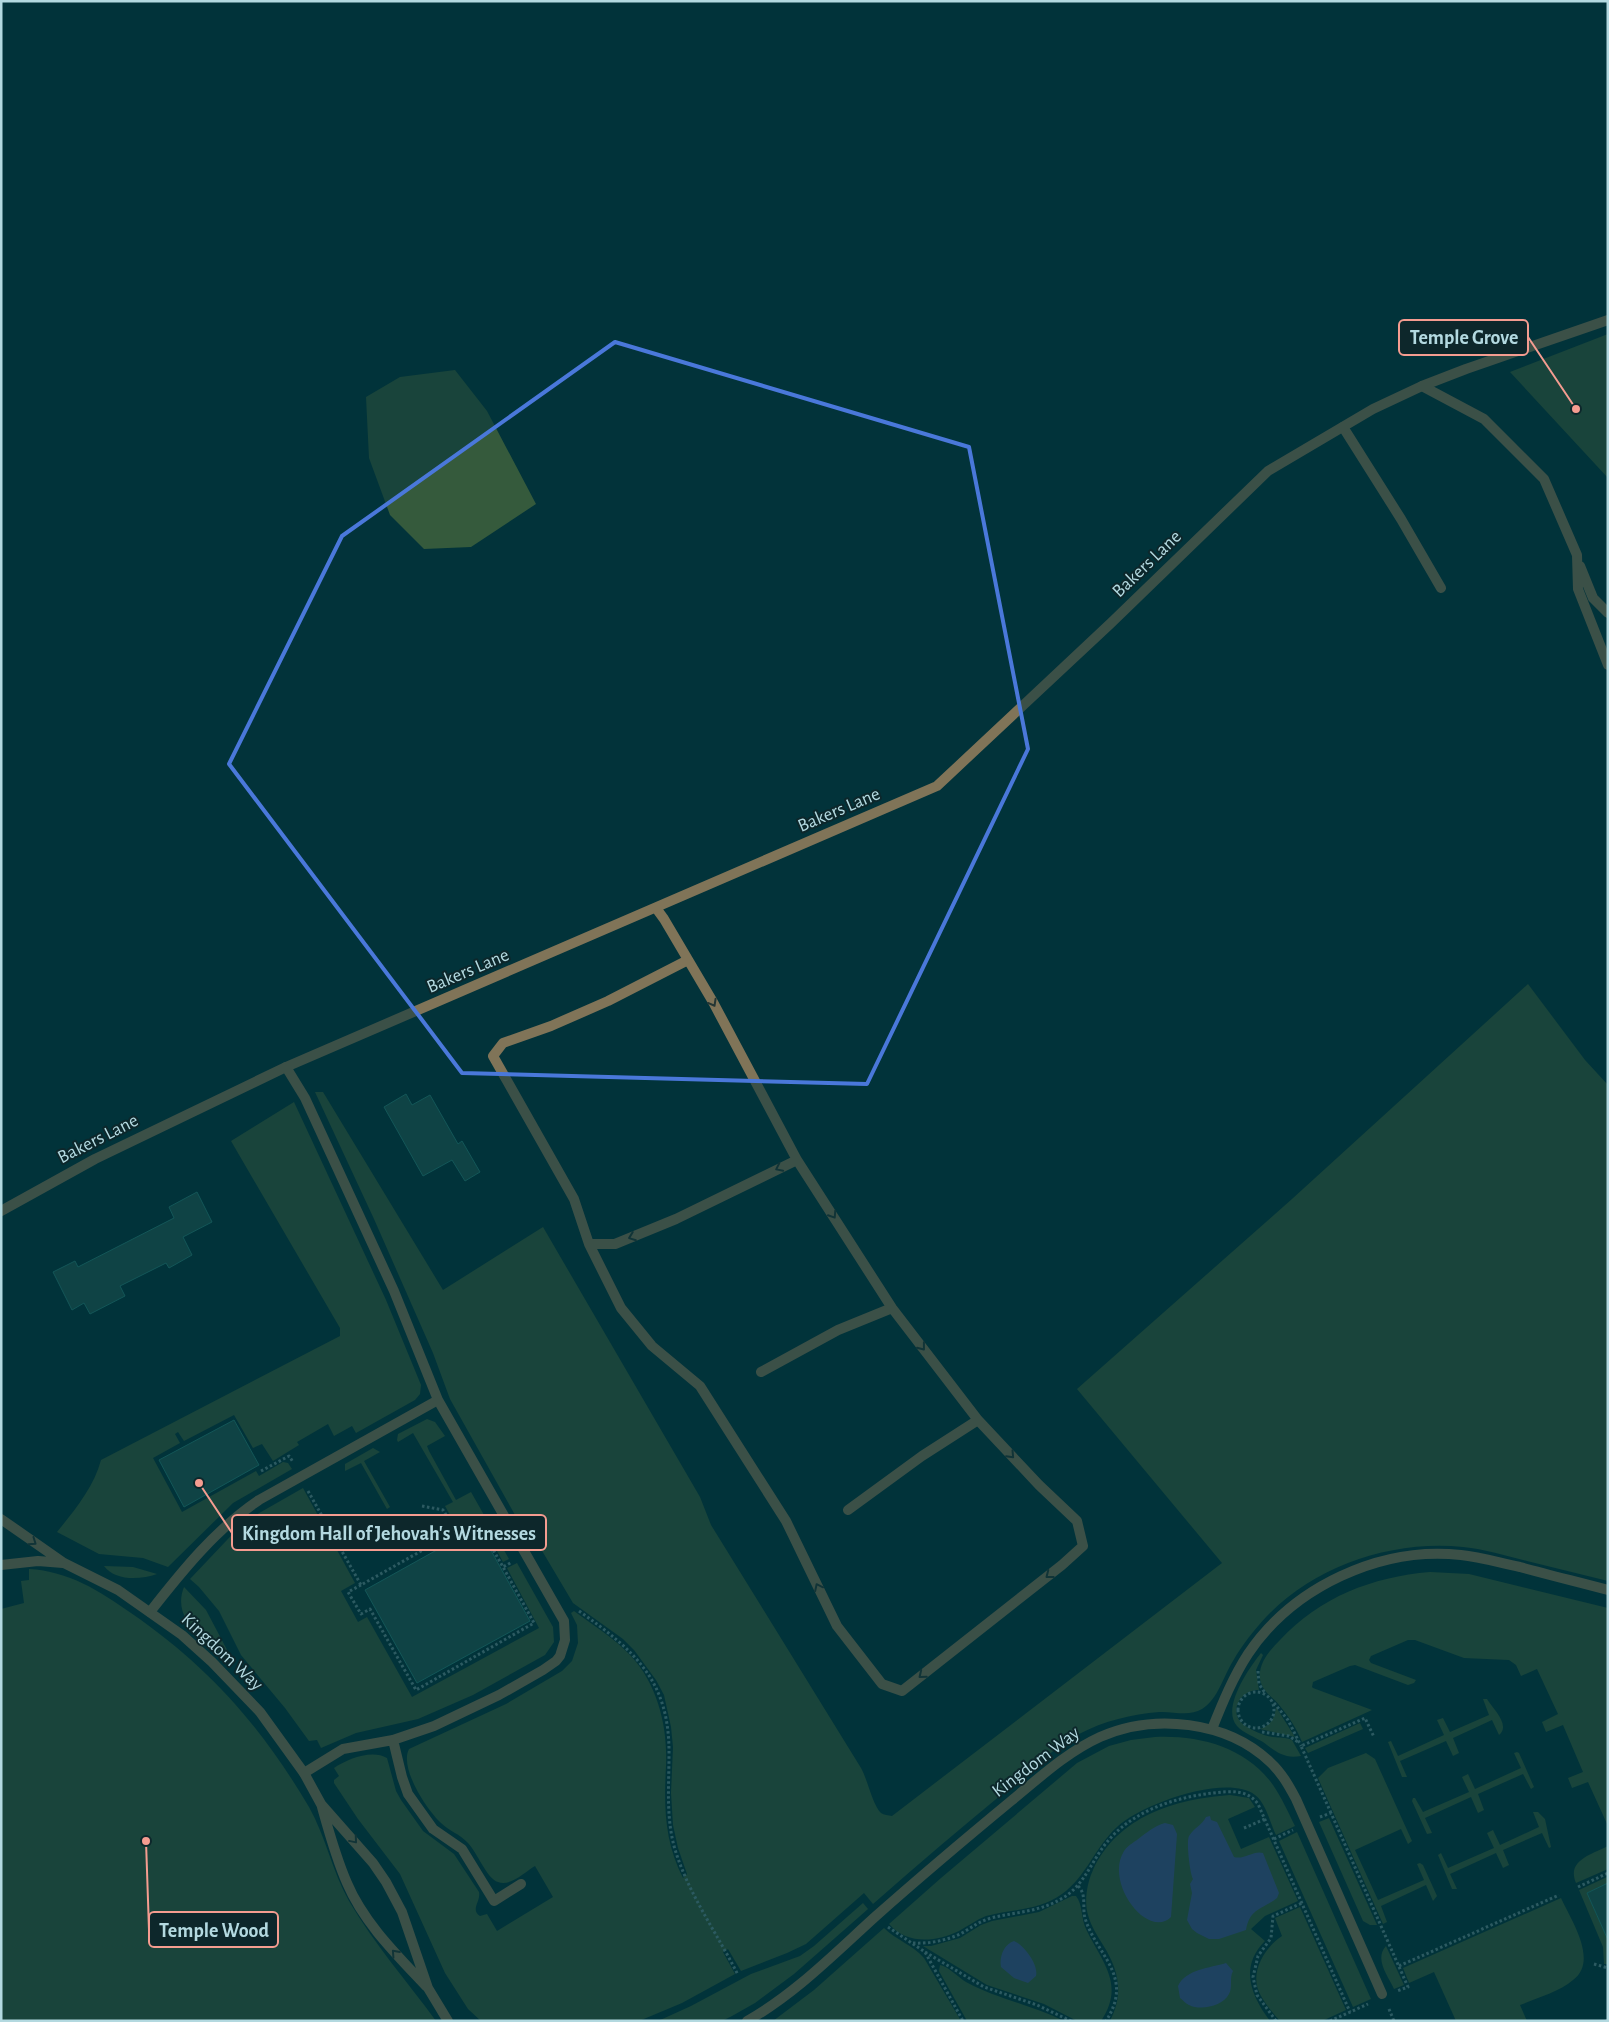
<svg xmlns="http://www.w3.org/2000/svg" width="1609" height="2022" font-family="'Alegreya Sans',sans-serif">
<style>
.green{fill:#355a3c}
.water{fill:#42558e}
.building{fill:#205753;stroke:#28817b}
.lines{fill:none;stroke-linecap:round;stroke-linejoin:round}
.path{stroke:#5f8a91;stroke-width:3;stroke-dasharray:2.5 2.5;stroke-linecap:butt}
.service{stroke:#807458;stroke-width:10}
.minor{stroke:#807458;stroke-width:10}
.oneway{stroke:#243634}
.marked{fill:none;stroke:#4a78da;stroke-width:4;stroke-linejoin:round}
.labels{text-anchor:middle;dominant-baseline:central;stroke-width:4;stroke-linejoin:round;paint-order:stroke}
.street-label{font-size:19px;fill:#b3d9e0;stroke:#0d272b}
.leader{fill:none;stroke:#f59c90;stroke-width:2}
.callout-dot{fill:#f59c90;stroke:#0d272b;stroke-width:2}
.callout{fill:#0d272b;stroke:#f59c90;stroke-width:2}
.callout-label{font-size:20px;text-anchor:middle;font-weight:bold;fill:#b3d9e0}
</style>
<rect width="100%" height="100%" fill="#02333a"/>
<path class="green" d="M 1608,334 L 1608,478 L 1510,372 Z
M 455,370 L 487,411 L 536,504 L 471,547 L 424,549 L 390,515 L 369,458 L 366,397 L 400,377 Z
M 1528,984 L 1585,1060 L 1608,1085 L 1608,1581 C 1581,1574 1554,1568 1527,1561 C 1506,1556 1485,1549 1463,1547 C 1392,1540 1317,1565 1267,1616 C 1254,1630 1242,1645 1233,1661 C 1223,1677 1218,1699 1202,1709 C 1189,1717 1173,1711 1159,1712 C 1132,1714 1104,1721 1079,1734 C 1053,1748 1030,1771 1007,1790 C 962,1827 917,1865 873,1904 L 864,1893 L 806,1944 L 787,1953 L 741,1971 L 728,1949 L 723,1952 L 735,1974 L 682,2003 L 639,2021 L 481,2021 L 468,2009 L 445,1973 L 400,1874 L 358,1819 L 334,1783 L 334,1780 L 339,1776 L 334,1768 C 347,1759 372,1749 387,1758 L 396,1791 L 401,1800 L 423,1831 L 454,1854 L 479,1892 C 481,1902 470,1909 480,1916 L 487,1914 L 497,1931 L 553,1897 L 535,1866 C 525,1872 510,1887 498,1882 C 487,1879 477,1852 468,1843 C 460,1834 449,1831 441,1823 C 427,1810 399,1768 409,1749 L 506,1704 L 562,1671 L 572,1661 L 578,1643 L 577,1625 L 571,1613 L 574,1611 C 593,1625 614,1638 631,1656 C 658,1685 668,1728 666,1766 C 664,1806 664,1841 683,1878 L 687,1874 L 678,1848 L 673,1825 L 671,1793 L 673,1747 L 671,1727 L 664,1695 L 656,1680 L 634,1650 L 623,1639 L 573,1603 L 538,1544 L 533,1547 L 450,1399 L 433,1353 L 374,1219 L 315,1092 L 323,1092 L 443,1290 L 543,1227 L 700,1497 L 711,1525 L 861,1768 C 867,1778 873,1806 881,1813 C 884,1815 888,1815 892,1816 L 1222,1563 L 1077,1389 L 1292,1199 Z
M 294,1102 L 386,1300 L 421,1385 L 420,1394 L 415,1400 L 356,1433 L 352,1426 L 334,1436 L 328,1424 L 297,1442 L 299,1445 L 273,1461 L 262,1444 L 253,1448 L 234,1415 L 184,1441 L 178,1432 L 175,1434 L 180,1443 L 153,1458 L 182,1512 L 256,1471 L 259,1476 L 283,1462 L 288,1463 L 292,1469 L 233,1503 L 168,1567 L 143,1558 L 99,1554 L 57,1532 C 74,1511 94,1487 101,1460 L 340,1336 L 340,1328 L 231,1141 Z
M 427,1419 L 435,1422 L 445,1436 L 427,1446 L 429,1451 L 456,1500 L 471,1492 L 509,1559 L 503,1562 L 477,1514 L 456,1526 L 445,1506 L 453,1502 L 413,1433 L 398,1442 L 397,1440 L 398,1434 Z
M 373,1448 L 380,1452 L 364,1461 L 390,1507 L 387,1509 L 361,1463 L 345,1471 L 345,1464 Z
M 303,1488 L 355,1583 L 341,1591 L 358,1622 L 367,1617 L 412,1697 L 539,1628 L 507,1568 L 517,1563 L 553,1627 L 554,1642 L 545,1655 L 473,1695 L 418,1719 L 356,1733 L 321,1748 L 317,1740 L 309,1741 L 285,1708 L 241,1655 L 219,1611 L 199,1587 L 190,1579 L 245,1521 Z
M 104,1566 L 133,1567 L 157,1574 C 140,1580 115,1581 104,1566 Z
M 29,1569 C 68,1571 100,1591 131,1613 C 209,1667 261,1726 309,1807 C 326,1837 332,1871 349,1901 C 374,1944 407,1981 436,2021 L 1,2021 L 1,1609 L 24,1603 L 21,1581 L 29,1580 Z
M 1430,1572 L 1469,1574 L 1608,1608 L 1608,1826 L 1588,1782 L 1572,1788 L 1568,1778 L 1583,1772 L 1563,1725 L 1546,1732 L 1542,1722 L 1558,1714 L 1537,1669 L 1521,1676 L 1516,1665 L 1509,1660 L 1464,1658 L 1415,1640 L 1408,1640 L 1371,1656 L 1369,1660 L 1371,1663 L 1416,1680 L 1414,1683 L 1408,1685 L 1355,1665 L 1350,1666 L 1313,1682 L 1312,1687 L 1313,1688 L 1372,1710 L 1302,1742 C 1297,1729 1289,1717 1280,1706 C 1273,1697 1262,1692 1260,1679 C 1258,1663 1270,1650 1280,1640 C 1320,1597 1372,1577 1430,1572 Z
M 184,1587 L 206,1610 L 234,1663 L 233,1664 C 210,1644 170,1622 184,1587 Z
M 1261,1653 L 1263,1655 L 1256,1670 L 1259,1690 C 1241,1689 1227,1712 1244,1725 C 1251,1730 1264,1736 1273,1737 C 1280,1738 1286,1737 1292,1740 L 1301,1756 C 1284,1759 1276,1752 1263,1742 C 1255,1737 1243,1733 1237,1726 C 1221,1708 1249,1668 1261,1653 Z
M 1483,1699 L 1487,1699 C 1493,1709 1511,1725 1499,1735 L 1492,1720 L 1453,1738 L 1459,1753 L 1453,1756 L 1446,1741 L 1400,1761 L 1407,1777 L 1402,1777 L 1388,1742 L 1391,1741 L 1398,1756 L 1444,1735 L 1437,1720 L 1443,1718 L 1450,1732 L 1489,1715 Z
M 1276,1707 L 1295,1737 L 1260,1729 C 1271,1725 1275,1718 1276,1707 Z
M 1360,1723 L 1363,1729 L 1308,1753 L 1305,1748 Z
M 1155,1737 C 1199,1735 1246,1747 1273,1785 C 1282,1798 1288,1812 1295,1826 L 1276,1835 C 1270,1823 1266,1803 1255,1795 C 1226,1773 1140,1805 1117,1827 C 1095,1847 1086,1877 1062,1894 C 1039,1911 1011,1909 986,1916 C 976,1920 968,1926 959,1931 C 936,1942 907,1945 889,1924 L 941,1878 L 1077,1763 L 1109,1746 L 1131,1740 Z
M 1517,1752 L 1519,1753 L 1534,1787 L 1531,1789 L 1523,1774 L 1478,1794 L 1484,1810 L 1478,1813 L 1471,1797 L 1425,1818 L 1432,1833 L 1427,1834 L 1412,1801 L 1413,1798 L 1415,1798 L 1423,1812 L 1469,1792 L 1462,1777 L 1468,1774 L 1475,1789 L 1521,1768 L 1514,1753 Z
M 1366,1753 L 1375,1759 L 1412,1841 L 1408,1844 L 1401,1829 L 1355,1850 L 1378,1900 L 1424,1880 L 1417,1864 L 1420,1863 L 1423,1865 L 1437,1896 L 1433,1901 L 1426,1885 L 1381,1906 L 1387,1922 L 1383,1924 L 1318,1778 L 1328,1768 Z
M 1230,1795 L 1249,1798 L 1255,1807 L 1228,1819 L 1241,1849 L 1269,1837 L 1298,1901 L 1265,1916 L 1251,1929 L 1265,1941 C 1239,1967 1251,1996 1270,2021 L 1110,2021 C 1124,1994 1119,1970 1103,1945 C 1097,1935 1091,1926 1088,1915 C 1084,1901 1087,1883 1093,1870 C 1118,1816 1175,1799 1230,1795 Z
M 1533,1812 L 1538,1812 L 1545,1819 L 1551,1847 L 1549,1848 L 1542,1833 L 1503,1850 L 1509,1865 L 1503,1868 L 1496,1853 L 1450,1874 L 1457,1889 L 1452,1889 L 1438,1855 L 1441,1853 L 1448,1868 L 1494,1848 L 1487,1833 L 1493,1830 L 1500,1845 L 1539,1827 Z
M 1329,1818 L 1377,1925 L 1370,1925 L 1363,1921 L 1319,1822 Z
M 1297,1832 L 1371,1999 L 1353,2007 L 1279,1841 Z
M 1608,1846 L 1608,1869 L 1576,1883 C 1566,1860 1593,1854 1608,1846 Z
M 1607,1877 L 1608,1886 L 1606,1884 L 1587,1893 L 1608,1940 L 1608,1964 L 1604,1964 L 1603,1947 L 1579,1890 Z
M 1072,1896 L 1076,1896 C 1083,1905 1081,1919 1086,1929 C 1101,1961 1126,1984 1101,2021 L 1077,2021 L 1044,2004 L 987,1985 L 923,1946 L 931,1946 L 960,1938 L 981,1925 L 992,1921 L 1039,1912 Z
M 1561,1898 C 1571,1920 1599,1961 1573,1980 C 1559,1992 1537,1998 1520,2005 L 1527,2021 L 1456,2021 L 1434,1972 L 1409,1983 L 1403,1968 Z
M 863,1903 L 868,1909 L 794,1974 L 755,2003 L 732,2016 L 722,2021 L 658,2021 L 691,2006 L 751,1974 L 800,1956 L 814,1946 Z
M 1300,1907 L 1346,2010 L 1322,2021 L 1280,2021 C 1273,2013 1266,2005 1261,1996 C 1248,1974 1264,1948 1282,1936 L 1275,1918 Z
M 884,1928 C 896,1940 913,1945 924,1958 L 961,2021 L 773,2021 L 814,1990 Z
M 1386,1946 L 1404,1985 L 1394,1989 C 1388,1976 1374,1959 1386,1946 Z
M 940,1965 C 949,1967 958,1977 966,1982 C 997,1999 1032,2005 1064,2021 L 967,2021 L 939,1971 Z"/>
<path class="water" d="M 1210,1816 L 1211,1820 L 1217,1822 L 1234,1857 C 1244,1860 1254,1850 1263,1853 L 1279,1893 L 1277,1898 C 1262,1910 1250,1908 1246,1930 L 1219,1939 L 1209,1939 L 1197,1933 L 1192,1929 L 1187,1920 L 1192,1893 L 1190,1884 L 1193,1879 C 1190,1873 1186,1842 1189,1836 C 1194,1828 1202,1825 1206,1817 Z
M 1165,1823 L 1173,1825 L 1177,1834 L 1171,1917 C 1148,1940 1104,1883 1124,1851 C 1129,1844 1135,1842 1142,1836 C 1149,1831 1156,1825 1165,1823 Z
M 1014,1941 C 1024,1945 1039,1965 1036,1976 L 1028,1983 L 1014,1978 L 1001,1967 C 999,1957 1004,1944 1014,1941 Z
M 1226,1963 L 1233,1971 C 1229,1978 1233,1987 1229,1994 C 1223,2006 1201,2011 1189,2005 C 1186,2004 1183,2000 1180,1998 L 1178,1986 C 1186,1969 1210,1968 1226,1963 Z"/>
<path class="building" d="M 406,1094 L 412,1105 L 430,1095 L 458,1144 L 462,1141 L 480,1172 L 465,1181 L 452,1160 L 423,1176 L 384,1107 Z
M 197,1192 L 212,1222 L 183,1237 L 192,1255 L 169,1268 L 166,1263 L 120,1286 L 125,1296 L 90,1314 L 84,1303 L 72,1310 L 53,1272 L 75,1261 L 78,1267 L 174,1218 L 169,1207 Z
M 234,1420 L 259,1465 L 184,1507 L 159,1460 Z
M 478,1527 L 530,1621 L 417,1683 L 365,1590 Z
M 1608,1883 L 1608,1940 L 1587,1893 Z"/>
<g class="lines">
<path class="path" d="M 261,1471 L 289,1456 L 293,1462
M 308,1491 L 361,1585 L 476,1520 L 503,1567 L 512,1562
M 422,1506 L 443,1510 L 456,1531
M 361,1585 L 348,1592 L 361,1614 L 370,1609 L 416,1690 L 534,1623 L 503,1567
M 579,1611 C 635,1651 670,1681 669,1755 C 669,1786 666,1815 674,1846 C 687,1892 717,1933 738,1975
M 1258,1671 L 1259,1684 L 1265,1693
M1238 1710a18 18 0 1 1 36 0a18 18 0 1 1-36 0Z
M 1274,1703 L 1288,1720 L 1301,1746
M 1262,1732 L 1289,1736 L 1298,1742
M 1331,1813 L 1301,1746 L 1365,1718 L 1374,1737
M 1320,1817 L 1331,1813 L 1408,1987 L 1397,1991
M 1244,1828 L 1265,1819
M 1274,1839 L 1293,1830
M 1078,1886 C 1087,1894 1082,1908 1085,1918 C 1096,1955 1135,1976 1106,2021
M 1578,1887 L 1608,1873
M 888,1927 L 925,1952 L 963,2021
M 913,1943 C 930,1944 949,1940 964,1932 C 973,1926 981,1921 991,1918 C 1015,1912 1039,1912 1061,1899 C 1081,1888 1089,1868 1101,1850 C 1126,1813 1171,1798 1213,1793 C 1230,1791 1247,1789 1258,1804 L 1350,2012
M 925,1952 L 984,1987 L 1037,2005 L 1071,2021
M 1594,1964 L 1608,1968
M 1399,1966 L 1559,1895
M 1389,2009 L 1394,2021
M 1276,2021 L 1257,1995 L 1253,1977 L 1258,1956 L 1271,1938 L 1273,1916 L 1302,1903
M 1330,2021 L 1368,2004
M 1606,2021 L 1608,2020"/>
<path class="service" d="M 1422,386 L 1484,419 L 1544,479 L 1577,555 L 1578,589 L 1608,665
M 1343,427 L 1401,519 L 1441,588
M 1580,566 L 1593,598 L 1608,613
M 688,960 L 608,1001 L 551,1026 L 503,1043 L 493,1056 L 574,1199 L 589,1244 L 621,1308 L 652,1346 L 700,1386 L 786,1521 L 837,1626 L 882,1684 L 902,1691 L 1062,1565 L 1083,1546 L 1077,1521 L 1039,1485 L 978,1420 L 892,1308 L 797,1160
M 286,1067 L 305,1098 L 394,1291 L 438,1400 L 556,1607 L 564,1621 L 565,1640 L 560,1656 L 556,1661 L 543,1670 L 499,1695 L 434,1726 L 393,1740 L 343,1749 L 304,1773
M 589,1244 L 615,1244 L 676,1219 L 797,1160 L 713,1002 L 664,919 L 656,908
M 761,1372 L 838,1330 L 892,1308
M 848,1510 L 922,1456 L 978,1420
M 150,1612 C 182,1571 216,1529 259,1500 L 438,1400
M 1212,1729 C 1222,1704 1233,1677 1248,1654 C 1293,1587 1380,1546 1461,1555 C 1481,1557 1500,1563 1520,1567 C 1549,1575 1578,1582 1608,1590
M 393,1740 L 402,1777 L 408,1794 L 433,1829 L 462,1849 L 494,1901 L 521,1884"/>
<path class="minor" d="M 1,1211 L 95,1159 L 286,1067 L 937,786 L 1111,623 L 1268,471 L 1373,409 L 1422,386 L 1466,369 L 1608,320
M 1,1519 L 64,1563 L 118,1590 L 182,1635 L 212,1662 L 260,1712 L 304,1773 L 321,1804 L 373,1863 L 386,1882 L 402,1912 L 428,1988 L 448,2021
M 1,1565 L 38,1561 L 63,1563
M 322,1807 C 329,1832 336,1858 347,1883 C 364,1923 397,1955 426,1986
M 747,2021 C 795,1994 835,1953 876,1916 C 920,1877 965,1839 1011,1801 C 1039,1778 1067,1752 1100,1737 C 1154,1713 1227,1721 1270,1762 C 1282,1773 1289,1786 1296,1799 L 1382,1994"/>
</g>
<defs><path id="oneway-chevron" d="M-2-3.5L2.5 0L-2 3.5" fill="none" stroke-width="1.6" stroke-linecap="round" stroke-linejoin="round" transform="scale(1.25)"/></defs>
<g class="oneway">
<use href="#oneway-chevron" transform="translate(713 1003) rotate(61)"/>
<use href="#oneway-chevron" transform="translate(779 1168) rotate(154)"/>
<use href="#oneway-chevron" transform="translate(833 1215) rotate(57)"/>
<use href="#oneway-chevron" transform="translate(632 1237) rotate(159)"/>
<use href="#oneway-chevron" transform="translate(922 1347) rotate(52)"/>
<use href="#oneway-chevron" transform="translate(1011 1455) rotate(47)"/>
<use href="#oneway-chevron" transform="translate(33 1542) rotate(35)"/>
<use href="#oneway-chevron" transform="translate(1049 1575) rotate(142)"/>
<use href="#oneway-chevron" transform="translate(818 1587) rotate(-116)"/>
<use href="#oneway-chevron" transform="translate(922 1675) rotate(141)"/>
<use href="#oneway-chevron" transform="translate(354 1840) rotate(50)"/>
<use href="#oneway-chevron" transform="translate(395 1953) rotate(-132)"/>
</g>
<path d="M0 0H1609V2022H0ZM 615,342 L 969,447 L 1028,749 L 867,1084 L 462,1073 L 229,764 L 342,536 Z" fill="#02333a" fill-opacity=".55" fill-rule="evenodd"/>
<path class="marked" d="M 615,342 L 969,447 L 1028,749 L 867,1084 L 462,1073 L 229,764 L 342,536 Z"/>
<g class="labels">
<g class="street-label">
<text transform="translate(1147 564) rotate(-44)">Bakers Lane</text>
<text transform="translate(839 810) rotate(-23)">Bakers Lane</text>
<text transform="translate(468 971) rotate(-23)">Bakers Lane</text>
<text transform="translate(98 1139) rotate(-27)">Bakers Lane</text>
<text transform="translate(222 1652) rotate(43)">Kingdom Way</text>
<text transform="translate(1036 1762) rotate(-37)">Kingdom Way</text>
</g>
</g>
<path class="leader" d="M1576 409L1528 337M199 1483L232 1533M146 1841L149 1930"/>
<g class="callout-dot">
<circle cx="1576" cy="409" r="5"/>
<circle cx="199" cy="1483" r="5"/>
<circle cx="146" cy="1841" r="5"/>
</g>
<g class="callout">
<rect x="1399" y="320" width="129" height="35" rx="5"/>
<rect x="232" y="1515" width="314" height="35" rx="5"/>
<rect x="149" y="1912" width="129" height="35" rx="5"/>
</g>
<g class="callout-label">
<text x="1464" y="344">Temple Grove</text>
<text x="389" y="1540">Kingdom Hall of Jehovah's Witnesses</text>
<text x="214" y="1937">Temple Wood</text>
</g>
<rect width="1609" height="2022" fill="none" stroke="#b3d9e0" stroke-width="5"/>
</svg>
